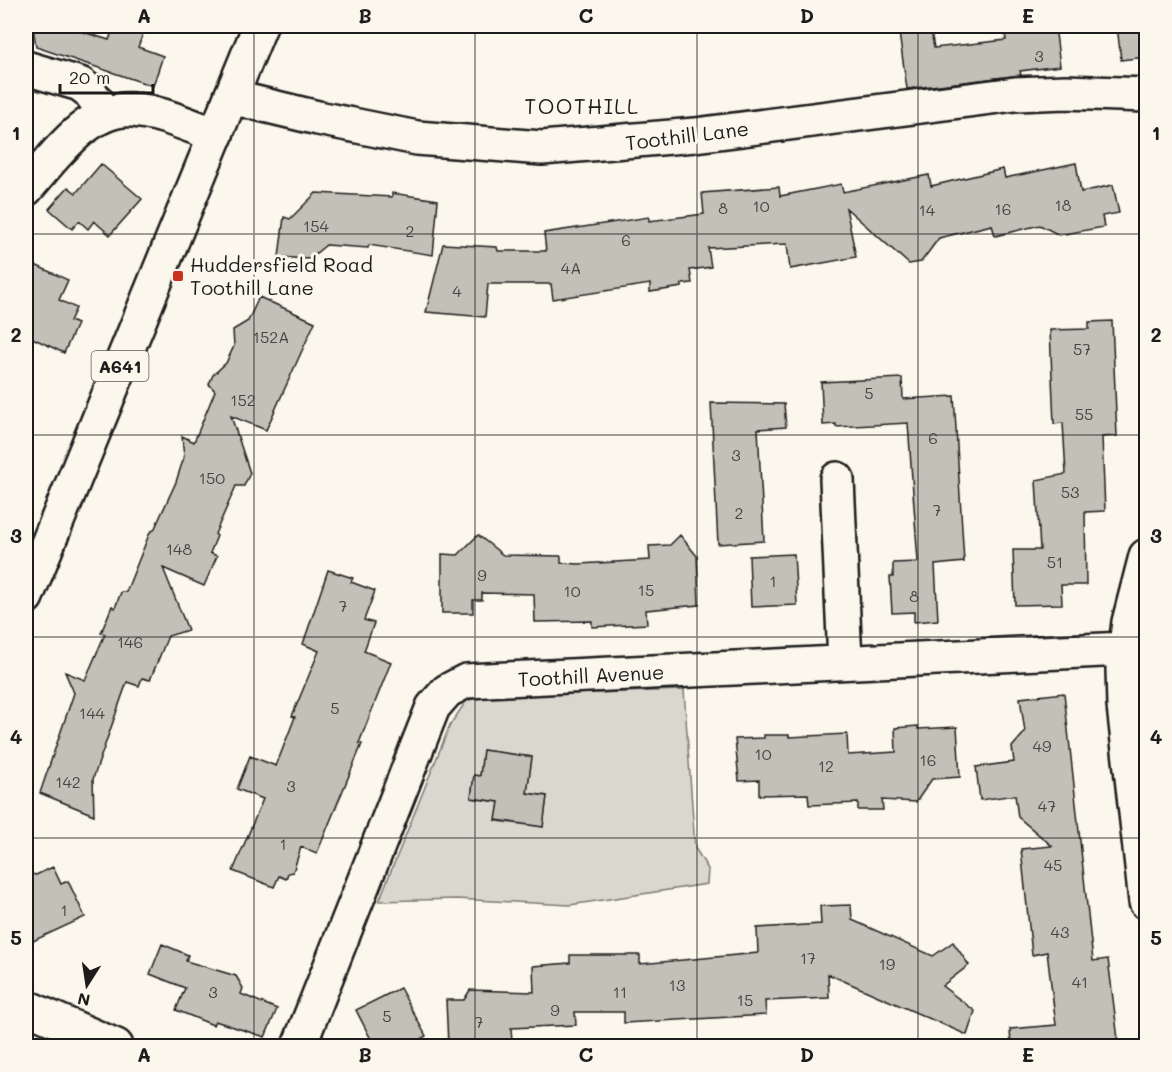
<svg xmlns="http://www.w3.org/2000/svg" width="1172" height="1072" font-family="Mali,sans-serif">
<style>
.green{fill:#dad7ce;stroke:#7b7a75;stroke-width:1.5;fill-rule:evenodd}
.building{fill:#c3c0b8;stroke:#1c1c1c;stroke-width:1.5}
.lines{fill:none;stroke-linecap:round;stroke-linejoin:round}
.minor-casing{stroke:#1c1c1c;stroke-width:38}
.tertiary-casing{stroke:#1c1c1c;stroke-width:38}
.primary-casing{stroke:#1c1c1c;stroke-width:38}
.minor{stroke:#fbf7ec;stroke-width:33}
.tertiary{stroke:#fbf7ec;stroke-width:33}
.primary{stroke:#fbf7ec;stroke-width:33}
.grid{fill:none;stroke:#1c1c1c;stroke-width:1.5;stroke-opacity:0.55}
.poi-dot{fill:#c8321e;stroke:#fbf7ec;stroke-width:2}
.labels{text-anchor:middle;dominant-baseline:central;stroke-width:6;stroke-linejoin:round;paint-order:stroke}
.number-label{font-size:16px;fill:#464543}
.shield{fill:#fbf7ec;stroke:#5f5e5a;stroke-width:1.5}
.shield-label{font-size:18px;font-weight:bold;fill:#1c1c1c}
.street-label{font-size:20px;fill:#1c1c1c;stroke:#fbf7ec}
.poi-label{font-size:20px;fill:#1c1c1c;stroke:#fbf7ec;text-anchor:start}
.neighbourhood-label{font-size:21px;letter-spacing:1.5px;fill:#1c1c1c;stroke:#fbf7ec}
.neatline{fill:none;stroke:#1c1c1c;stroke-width:2}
.grid-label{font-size:20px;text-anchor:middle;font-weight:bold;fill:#1c1c1c}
</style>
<rect width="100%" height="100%" fill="#fbf7ec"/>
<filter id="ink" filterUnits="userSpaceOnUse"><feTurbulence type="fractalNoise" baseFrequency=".0167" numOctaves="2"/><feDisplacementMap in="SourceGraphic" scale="12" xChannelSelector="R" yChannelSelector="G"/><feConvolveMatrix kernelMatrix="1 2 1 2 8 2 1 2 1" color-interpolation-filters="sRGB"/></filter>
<g filter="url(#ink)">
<path class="green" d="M 684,690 L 695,848 L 708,869 L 707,884 L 570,905 L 456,899 L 379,901 L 450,725 L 467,700 L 500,696 ZM 483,750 L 532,757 L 527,793 L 547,796 L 543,827 L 496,821 L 499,802 L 471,798 L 474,775 L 480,776 Z"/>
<path class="building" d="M 33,26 L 64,26 L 109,40 L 114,26 L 146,26 L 138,47 L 163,56 L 153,86 L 36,47 Z
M 898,26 L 930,26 L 934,48 L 1006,40 L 1004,26 L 1055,26 L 1060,66 L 1020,71 L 1021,75 L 907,89 Z
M 1117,26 L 1146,26 L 1146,57 L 1121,60 Z
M 1076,163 L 1081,192 L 1113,185 L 1119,213 L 1102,216 L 1104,227 L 1059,235 L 1040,225 L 995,236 L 992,225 L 939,238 L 921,262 L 909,264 L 846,208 L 856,257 L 790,269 L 787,244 L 708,248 L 711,267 L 690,270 L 692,283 L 682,284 L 682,287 L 650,292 L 650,284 L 553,299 L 551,284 L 488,284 L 485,317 L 426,312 L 443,244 L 497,247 L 498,251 L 546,251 L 544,233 L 649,217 L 649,221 L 704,214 L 702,193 L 779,187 L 780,196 L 841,184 L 843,192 L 929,175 L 931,186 L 1003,169 L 1005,178 Z
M 101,164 L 142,199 L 110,235 L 94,221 L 88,229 L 79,221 L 72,229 L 49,209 L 68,187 L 76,193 Z
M 316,193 L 392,197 L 392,193 L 438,200 L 433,255 L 369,245 L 368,248 L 326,245 L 309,259 L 279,257 L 284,217 L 290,219 Z
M 35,265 L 68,280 L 59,300 L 76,308 L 70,321 L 77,324 L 64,353 L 26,335 L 26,286 Z
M 259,297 L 315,322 L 266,430 L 231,416 L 250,473 L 244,486 L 236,486 L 215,534 L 217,536 L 210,553 L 217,556 L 204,586 L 163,568 L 188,630 L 168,636 L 150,680 L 142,678 L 139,686 L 127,682 L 93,779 L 94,815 L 40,793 L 74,693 L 65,672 L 85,680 L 105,634 L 101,633 L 112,606 L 115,608 L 121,592 L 126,592 L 150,532 L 154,530 L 176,482 L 184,457 L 182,436 L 194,442 L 215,391 L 209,384 L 213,375 L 226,363 L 234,346 L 233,330 L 248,321 Z
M 1112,321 L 1117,436 L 1102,437 L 1105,511 L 1085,512 L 1086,585 L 1061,585 L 1062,604 L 1015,605 L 1013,550 L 1040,550 L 1036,480 L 1066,474 L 1063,423 L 1054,424 L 1050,330 L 1089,329 L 1089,322 Z
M 902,378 L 903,399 L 954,396 L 964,562 L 935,565 L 938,620 L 914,622 L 914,612 L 892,613 L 890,577 L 893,577 L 893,563 L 918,562 L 908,423 L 836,427 L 836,424 L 823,425 L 821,382 Z
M 711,403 L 784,404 L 786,427 L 758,429 L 764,541 L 718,544 Z
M 478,535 L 503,555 L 561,556 L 561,563 L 579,564 L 650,560 L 649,546 L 670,545 L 680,535 L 697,556 L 699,605 L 646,610 L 647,624 L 592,627 L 592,621 L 535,622 L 534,594 L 482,593 L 482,600 L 473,600 L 473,613 L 442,613 L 442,554 L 458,555 Z
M 794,554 L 797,605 L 751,607 L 749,556 Z
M 328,570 L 353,578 L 351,582 L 375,591 L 364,620 L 374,623 L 364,651 L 391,662 L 359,743 L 362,744 L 317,853 L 301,847 L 293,872 L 288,873 L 286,879 L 279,876 L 274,887 L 233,871 L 263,799 L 237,789 L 250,756 L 276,766 L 295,717 L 292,716 L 319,651 L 303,644 Z
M 1064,693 L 1093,961 L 1108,959 L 1119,1047 L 1011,1047 L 1010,1029 L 1056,1025 L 1047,952 L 1032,955 L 1021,849 L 1052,846 L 1018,817 L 1015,795 L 980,800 L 976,767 L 1014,762 L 1012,747 L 1025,732 L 1020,698 Z
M 918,726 L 918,729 L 957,727 L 960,777 L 932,779 L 916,802 L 882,800 L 883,810 L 858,810 L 858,803 L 809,805 L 808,794 L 759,795 L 759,780 L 739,781 L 735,739 L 764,738 L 764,735 L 789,735 L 789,737 L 847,734 L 848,755 L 896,752 L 895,728 Z
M 483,750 L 532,757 L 527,793 L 547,796 L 543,827 L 496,820 L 499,802 L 471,798 L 474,775 L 480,776 Z
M 53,867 L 61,884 L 68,881 L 85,917 L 33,941 L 26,924 L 26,873 L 36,875 Z
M 851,905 L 852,920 L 933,956 L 953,942 L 969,965 L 942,986 L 975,1011 L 967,1035 L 828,974 L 829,998 L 765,1001 L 766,1015 L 624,1023 L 624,1012 L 575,1012 L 576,1025 L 511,1028 L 512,1042 L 448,1045 L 446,1000 L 464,1000 L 470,990 L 534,992 L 533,966 L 570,963 L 570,955 L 640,955 L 640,964 L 758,953 L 757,928 L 821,924 L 820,906 Z
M 162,944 L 188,955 L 186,961 L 236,976 L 243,988 L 241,994 L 277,1009 L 265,1037 L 215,1021 L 213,1025 L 176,1010 L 185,988 L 150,974 Z
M 400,988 L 426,1036 L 406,1047 L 375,1047 L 356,1010 Z"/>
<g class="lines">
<defs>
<path id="minor" d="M 26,68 L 80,84 L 89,91 L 106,114
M 26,189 C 52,160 88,106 133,110 C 161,112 190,126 216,135
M 837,479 L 845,662
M 1146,556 L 1129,622 L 1123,669 L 1124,706 L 1146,902
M 26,1007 L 116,1046
M 299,1046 L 433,707 L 447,691 L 466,681 L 1124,649"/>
<path id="tertiary" d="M 231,97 L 318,118 L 417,138 L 542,148 L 695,135 L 1015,94 L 1066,92 L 1146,95"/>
<path id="primary" d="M 26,597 L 260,26"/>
</defs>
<use href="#minor" class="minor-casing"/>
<use href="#tertiary" class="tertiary-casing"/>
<use href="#primary" class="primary-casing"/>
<use href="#minor" class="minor"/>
<use href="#tertiary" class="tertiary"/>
<use href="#primary" class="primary"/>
</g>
</g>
<path class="grid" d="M 254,26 L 254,1046M 475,26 L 475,1046M 697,26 L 697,1046M 918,26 L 918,1046M 26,234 L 1146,234M 26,435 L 1146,435M 26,637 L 1146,637M 26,838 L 1146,838"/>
<rect class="poi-dot" x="172" y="270" width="12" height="12" rx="3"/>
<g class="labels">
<g class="number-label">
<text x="1039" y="55">3</text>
<text x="1063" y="204">18</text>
<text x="761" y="205">10</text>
<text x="723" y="207">8</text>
<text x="1003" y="208">16</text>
<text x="927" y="209">14</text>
<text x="316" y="225">154</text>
<text x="410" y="230">2</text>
<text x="626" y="239">6</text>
<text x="571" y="267">4A</text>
<text x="457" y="290">4</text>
<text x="271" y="336">152A</text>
<text x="1082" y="348">57</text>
<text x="869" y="392">5</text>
<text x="243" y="399">152</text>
<text x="1084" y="413">55</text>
<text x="933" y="437">6</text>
<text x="736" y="454">3</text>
<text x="212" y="477">150</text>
<text x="1070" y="491">53</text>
<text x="937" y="509">7</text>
<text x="739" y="512">2</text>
<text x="179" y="548">148</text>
<text x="1055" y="561">51</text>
<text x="482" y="574">9</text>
<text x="773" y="580">1</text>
<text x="646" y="589">15</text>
<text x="572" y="590">10</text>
<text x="914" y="595">8</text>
<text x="343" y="605">7</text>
<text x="130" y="641">146</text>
<text x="335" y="707">5</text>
<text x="92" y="712">144</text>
<text x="1042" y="745">49</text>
<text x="763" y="753">10</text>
<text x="928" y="759">16</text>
<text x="826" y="765">12</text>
<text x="68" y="781">142</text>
<text x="291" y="785">3</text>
<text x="1047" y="805">47</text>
<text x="283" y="843">1</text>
<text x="1053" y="864">45</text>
<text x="64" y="909">1</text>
<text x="1060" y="931">43</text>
<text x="808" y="957">17</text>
<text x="887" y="963">19</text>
<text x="1080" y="981">41</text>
<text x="677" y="984">13</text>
<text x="213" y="991">3</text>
<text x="620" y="991">11</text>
<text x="745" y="999">15</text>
<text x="555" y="1009">9</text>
<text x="387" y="1015">5</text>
<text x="479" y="1021">7</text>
</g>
<rect class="shield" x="91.5" y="351" width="57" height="30" rx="4.5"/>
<g class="shield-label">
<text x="120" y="366">A641</text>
</g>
<g class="street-label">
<text transform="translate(687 135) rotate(-7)">Toothill Lane</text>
<text transform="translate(591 675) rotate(-3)">Toothill Avenue</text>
</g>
<g class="poi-label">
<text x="190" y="264">Huddersfield Road<tspan x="190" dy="23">Toothill Lane</tspan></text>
</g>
<g class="neighbourhood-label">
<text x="582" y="105">TOOTHILL</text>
</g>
</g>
<rect width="1172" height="1072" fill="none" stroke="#fbf7ec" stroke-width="66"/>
<g transform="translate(87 985) rotate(192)" stroke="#fbf7ec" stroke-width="4.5" paint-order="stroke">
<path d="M0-4.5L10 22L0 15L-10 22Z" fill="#1c1c1c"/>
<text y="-9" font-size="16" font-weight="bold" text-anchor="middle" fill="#1c1c1c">N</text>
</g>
<path d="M60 84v9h93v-9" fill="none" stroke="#1c1c1c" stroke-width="3"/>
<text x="69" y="84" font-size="18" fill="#1c1c1c" stroke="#fbf7ec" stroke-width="4.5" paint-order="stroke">20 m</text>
<rect x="33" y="33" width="1106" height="1006" class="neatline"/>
<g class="grid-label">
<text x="144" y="23">A</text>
<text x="365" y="23">B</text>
<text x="586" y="23">C</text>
<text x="807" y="23">D</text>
<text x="1028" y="23">E</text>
<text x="16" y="140">1</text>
<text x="1156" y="140">1</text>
<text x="16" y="342">2</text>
<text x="1156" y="342">2</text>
<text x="16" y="543">3</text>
<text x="1156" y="543">3</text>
<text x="16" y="744">4</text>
<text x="1156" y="744">4</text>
<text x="16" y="945">5</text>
<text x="1156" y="945">5</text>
<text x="144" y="1062">A</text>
<text x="365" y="1062">B</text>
<text x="586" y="1062">C</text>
<text x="807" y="1062">D</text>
<text x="1028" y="1062">E</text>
</g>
</svg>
